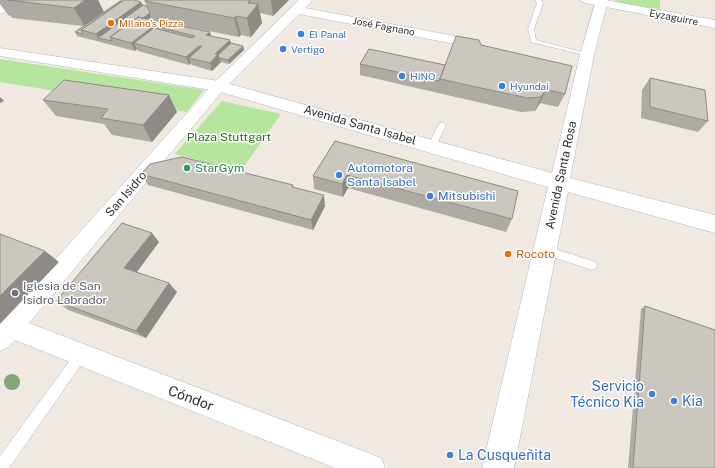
<svg xmlns="http://www.w3.org/2000/svg" width="715" height="468" font-family="'Public Sans',sans-serif">
<style>
.green{fill:#b6e59e}
.lines{fill:none;stroke-linecap:round;stroke-linejoin:round}
.lane-casing{stroke:#b4b7c1;stroke-width:1}
.street-casing{stroke:#b4b7c1;stroke-width:1}
.secondary-casing{stroke:#b4b7c1;stroke-width:1}
.lane{fill:#fff;fill-rule:evenodd}
.street{fill:#fff;fill-rule:evenodd}
.secondary{fill:#fff;fill-rule:evenodd}
.tree{fill:#84a574}
.wall{fill:#afaba4}
.shaded-wall{fill:#8e8b86}
.building{fill:#cbc7bf;stroke:#8e8b86}
.food-dot{fill:#e8710a;stroke:#fff;stroke-width:1.5}
.shop-dot{fill:#3f7fe0;stroke:#fff;stroke-width:1.5}
.leisure-dot{fill:#2e9e5b;stroke:#fff;stroke-width:1.5}
.worship-dot{fill:#6b7280;stroke:#fff;stroke-width:1.5}
.labels{text-anchor:middle;dominant-baseline:central;stroke-width:3;stroke-linejoin:round;paint-order:stroke}
.far-street-label{font-size:10px;fill:#2e2e2e;stroke:#fff}
.far-food-label{font-size:10px;fill:#c56008;stroke:#fff;text-anchor:start}
.far-shop-label{font-size:10px;fill:#366cbe;stroke:#fff;text-anchor:start}
.street-label{font-size:12px;fill:#2e2e2e;stroke:#fff}
.park-label{font-size:12px;fill:#2c6e1b;stroke:#fff}
.leisure-label{font-size:12px;fill:#27864d;stroke:#fff;text-anchor:start}
.shop-label{font-size:12px;fill:#366cbe;stroke:#fff;text-anchor:start}
.food-label{font-size:12px;fill:#c56008;stroke:#fff;text-anchor:start}
.worship-label{font-size:12px;fill:#5b616d;stroke:#fff;text-anchor:start}
.near-shop-label{font-size:14px;fill:#366cbe;stroke:#fff;text-anchor:start}
.near-street-label{font-size:14px;fill:#2e2e2e;stroke:#fff}
</style>
<rect width="100%" height="100%" fill="#efe9e1"/>
<path class="green" d="M 615,0 L 660,0 L 660,10 L 618,2 Z
M 0,59 L 204,90 L 187,112 L 0,82 Z
M 222,101 L 281,114 L 240,172 L 175,154 Z"/>
<g class="lines">
<defs>
<path id="lane" d="M 535,0 L 541,0 L 543,3 L 534,29 L 536,40 L 589,54 L 589,56 L 531,42 L 528,29 L 537,3 Z
M 442,122 L 446,125 L 436,146 L 432,149 L 429,148 L 428,146 L 438,125 Z
M 545,246 L 596,262 L 597,265 L 596,268 L 592,270 L 541,253 L 540,250 L 541,247 Z
M 81,349 L 85,351 L 87,355 L 85,359 L 9,468 L 0,468 L 0,456 L 77,351 Z"/>
<path id="street" d="M 299,0 L 312,0 L 305,8 L 471,39 L 478,43 L 471,47 L 299,14 L 224,89 L 29,323 L 371,454 L 381,458 L 385,468 L 335,468 L 15,340 L 8,347 L 0,351 L 0,321 L 214,83 Z
M 579,0 L 604,0 L 715,20 L 715,28 L 585,3 Z"/>
<path id="secondary" d="M 9,0 L 24,0 L 23,3 L 0,14 L 0,5 Z
M 596,0 L 608,0 L 594,55 L 570,178 L 715,215 L 715,233 L 568,192 L 514,468 L 482,468 L 548,187 L 217,91 L 0,56 L 0,48 L 219,81 L 552,173 L 580,55 Z"/>
</defs>
<use href="#lane" class="lane-casing"/>
<use href="#street" class="street-casing"/>
<use href="#secondary" class="secondary-casing"/>
<use href="#lane" class="lane"/>
<use href="#street" class="street"/>
<use href="#secondary" class="secondary"/>
</g>
<circle class="tree" cx="12" cy="382" r="8"/>
<path class="wall" d="M 0,0 L 98,0 L 104,12 L 122,1 L 141,2 L 143,5 L 147,6 L 144,0 L 289,0 L 273,16 L 260,13 L 262,23 L 251,37 L 241,35 L 239,37 L 158,21 L 210,32 L 211,36 L 230,40 L 231,43 L 243,46 L 244,50 L 229,64 L 221,62 L 212,71 L 192,65 L 191,63 L 189,65 L 138,51 L 137,49 L 135,51 L 77,36 L 75,32 L 83,26 L 12,18 L 11,16 L 8,15 L 0,4 Z
M 481,45 L 565,94 L 558,107 L 540,103 L 535,111 L 521,112 L 360,75 L 360,64 L 445,65 Z
M 650,78 L 708,121 L 698,132 L 641,118 L 642,90 Z
M 43,100 L 177,112 L 152,142 L 112,135 L 104,124 L 56,116 Z
M 335,141 L 512,219 L 506,232 L 348,188 L 343,197 L 314,189 L 313,176 Z
M 141,174 L 293,185 L 294,188 L 325,206 L 313,230 L 148,185 Z
M 159,242 L 137,272 L 177,292 L 146,338 L 68,310 L 56,301 Z
M 645,306 L 715,468 L 628,468 L 641,309 Z"/>
<path class="shaded-wall" d="M 85,0 L 98,0 L 104,12 L 85,27 L 74,8 Z
M 250,0 L 252,11 L 258,4 L 262,23 L 251,37 L 247,18 L 248,3 Z
M 271,0 L 289,0 L 273,16 Z
M 141,2 L 145,9 L 98,38 L 100,42 L 96,34 Z
M 150,13 L 151,17 L 121,40 L 115,39 Z
M 236,16 L 241,35 L 239,37 L 234,18 Z
M 154,26 L 158,34 L 134,43 L 137,49 L 135,51 L 131,43 Z
M 210,32 L 212,40 L 206,35 Z
M 230,40 L 232,48 L 219,58 L 221,62 L 212,71 L 210,63 L 215,54 Z
M 199,46 L 202,53 L 189,58 L 191,63 L 189,65 L 186,57 Z
M 243,46 L 244,50 L 229,64 L 228,60 Z
M 546,89 L 540,103 L 535,111 L 541,97 Z
M 169,95 L 177,112 L 152,142 L 143,125 Z
M 0,97 L 4,101 L 0,103 Z
M 347,175 L 348,188 L 343,197 L 342,184 Z
M 324,195 L 325,206 L 313,230 L 311,220 Z
M 152,233 L 159,242 L 133,277 L 124,268 Z
M 45,251 L 59,262 L 0,324 L 0,296 Z
M 169,283 L 177,292 L 146,338 L 136,331 Z"/>
<path class="building" d="M 8,0 L 85,0 L 74,8 Z
M 124,0 L 134,0 L 141,2 L 96,34 L 81,30 Z
M 146,0 L 250,0 L 248,3 L 258,4 L 247,18 L 236,16 L 234,18 L 145,1 Z
M 120,1 L 122,1 L 81,30 L 83,34 L 75,32 Z
M 143,5 L 147,6 L 150,13 L 143,18 L 138,17 L 110,37 L 112,41 L 98,38 Z
M 138,17 L 210,32 L 206,35 L 230,40 L 215,54 L 218,54 L 210,63 L 189,58 L 202,46 L 199,46 L 186,57 L 134,43 L 154,28 L 192,38 L 195,36 L 154,26 L 131,43 L 110,37 Z
M 456,36 L 479,40 L 481,45 L 572,66 L 565,94 L 546,89 L 541,97 L 527,98 L 440,79 Z
M 231,43 L 243,46 L 228,60 L 219,58 L 218,55 Z
M 369,49 L 445,65 L 439,81 L 360,64 Z
M 650,78 L 705,90 L 708,121 L 650,107 Z
M 64,80 L 169,95 L 143,125 L 101,118 L 108,109 L 43,100 Z
M 335,141 L 518,191 L 512,219 L 347,175 L 342,184 L 313,176 Z
M 182,157 L 293,185 L 292,187 L 324,195 L 311,220 L 141,174 L 150,164 Z
M 122,223 L 152,233 L 124,268 L 169,283 L 136,331 L 56,301 Z
M 0,234 L 45,251 L 0,296 Z
M 645,306 L 715,330 L 715,468 L 633,468 Z"/>
<g class="food-dot">
<circle cx="111" cy="23" r="4"/>
<circle cx="508" cy="254" r="4"/>
</g>
<g class="shop-dot">
<circle cx="301" cy="34" r="4"/>
<circle cx="283" cy="49" r="4"/>
<circle cx="402" cy="76" r="4"/>
<circle cx="502" cy="86" r="4"/>
<circle cx="339" cy="175" r="4"/>
<circle cx="430" cy="196" r="4"/>
<circle cx="652" cy="394" r="4"/>
<circle cx="674" cy="401" r="4"/>
<circle cx="450" cy="455" r="4"/>
</g>
<circle class="leisure-dot" cx="187" cy="168" r="4"/>
<circle class="worship-dot" cx="15" cy="293" r="4"/>
<g class="labels">
<g class="far-street-label">
<text transform="translate(674 17) rotate(11)">Eyzaguirre</text>
<text transform="translate(384 26) rotate(11)">José Fagnano</text>
</g>
<g class="far-food-label">
<text x="119" y="23">MIlano's Pizza</text>
</g>
<g class="far-shop-label">
<text x="309" y="34">El Panal</text>
<text x="291" y="49">Vertigo</text>
<text x="410" y="76">HINO</text>
<text x="510" y="86">Hyundai</text>
</g>
<g class="street-label">
<text transform="translate(360 125) rotate(16)">Avenida Santa Isabel</text>
<text transform="translate(561 175) rotate(-78)">Avenida Santa Rosa</text>
<text transform="translate(126 194) rotate(-49)">San Isidro</text>
</g>
<g class="park-label">
<text x="229" y="137">Plaza Stuttgart</text>
</g>
<g class="leisure-label">
<text x="195" y="168">StarGym</text>
</g>
<g class="shop-label">
<text x="347" y="168">Automotora<tspan x="347" dy="14">Santa Isabel</tspan></text>
<text x="438" y="196">Mitsubishi</text>
</g>
<g class="food-label">
<text x="516" y="254">Rocoto</text>
</g>
<g class="worship-label">
<text x="23" y="286">Iglesia de San<tspan x="23" dy="14">Isidro Labrador</tspan></text>
</g>
<g class="near-shop-label">
<text x="644" y="386" text-anchor="end">Servicio<tspan x="644" dy="16">Técnico Kia</tspan></text>
<text x="682" y="401">Kia</text>
<text x="458" y="455">La Cusqueñita</text>
</g>
<g class="near-street-label">
<text transform="translate(191 398) rotate(21)">Cóndor</text>
</g>
</g>
</svg>
